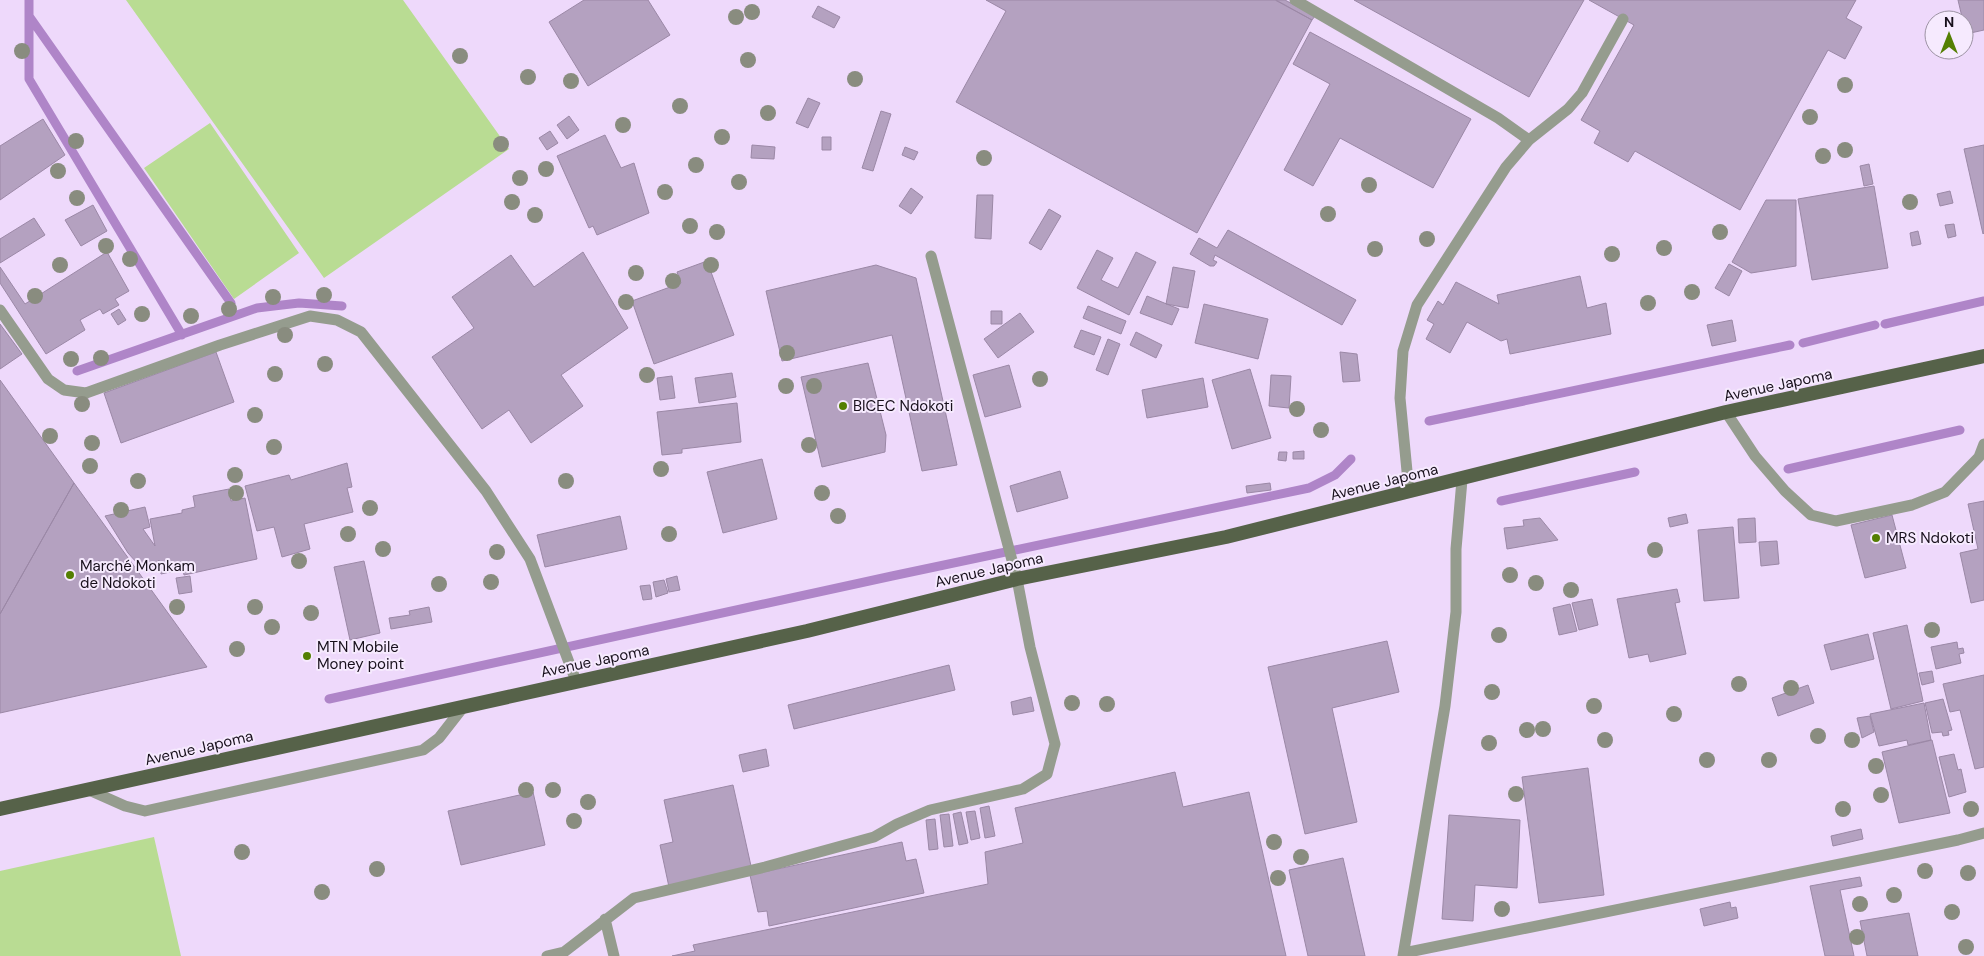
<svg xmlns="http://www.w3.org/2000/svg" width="1984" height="956" font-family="'DM Sans',sans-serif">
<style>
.green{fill:#b9dc93}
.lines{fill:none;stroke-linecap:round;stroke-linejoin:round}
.stream{stroke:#af85c8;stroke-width:9}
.building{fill:#b4a1c0;stroke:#9b88a6}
.service{stroke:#959c8e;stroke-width:11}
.primary{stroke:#566249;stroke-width:14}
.tree{fill:#898c7f}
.poi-dot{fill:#547f03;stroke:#f6eafe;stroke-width:2}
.labels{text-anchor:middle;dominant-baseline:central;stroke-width:4;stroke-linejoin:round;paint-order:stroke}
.street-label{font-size:15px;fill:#18101c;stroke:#f6eafe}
.poi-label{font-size:15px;fill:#18101c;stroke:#f6eafe;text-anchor:start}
</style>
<rect width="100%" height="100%" fill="#eed9fb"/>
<path class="green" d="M 126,0 L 403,0 L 509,149 L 324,278 Z
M 210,123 L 299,253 L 234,299 L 144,168 Z
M 154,837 L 181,956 L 0,956 L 0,871 Z"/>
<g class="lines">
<path class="stream" d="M 29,0 L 29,79 L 182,335
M 29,16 L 231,303
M 1885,324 L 1984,301
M 1803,343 L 1875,325
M 77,371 L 257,308 L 299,303 L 342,306
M 1429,421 L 1790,345
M 1788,469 L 1960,430
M 1501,501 L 1635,472
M 329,699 L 892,576 L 1309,488 L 1335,475 L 1351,459"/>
</g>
<path class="building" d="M 584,0 L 648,0 L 670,35 L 588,86 L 549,22 Z
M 986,0 L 1275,0 L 1312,20 L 1197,233 L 956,102 L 1006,11 Z
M 1276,0 L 1285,0 L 1315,16 L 1312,20 Z
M 1354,0 L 1584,0 L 1529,97 Z
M 1589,0 L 1856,0 L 1846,18 L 1862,27 L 1845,59 L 1828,50 L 1740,210 L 1635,151 L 1628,162 L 1594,143 L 1600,131 L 1581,120 L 1634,25 Z
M 1958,0 L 1984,0 L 1984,30 L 1966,34 Z
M 818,6 L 840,17 L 834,28 L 812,17 Z
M 1310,32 L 1471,119 L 1433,188 L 1340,138 L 1313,186 L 1284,170 L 1330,84 L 1293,64 Z
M 808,98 L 820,103 L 808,128 L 796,123 Z
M 881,111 L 891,114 L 873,171 L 862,168 Z
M 569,116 L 579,130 L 567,139 L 557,125 Z
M 43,119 L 65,155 L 0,200 L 0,146 Z
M 550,131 L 558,143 L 547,150 L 539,138 Z
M 605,135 L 621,168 L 634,163 L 649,213 L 597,235 L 593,226 L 589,228 L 557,156 Z
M 822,137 L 831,137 L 831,150 L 822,150 Z
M 752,145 L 775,147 L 774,159 L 751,158 Z
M 1984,145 L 1984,233 L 1983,234 L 1964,149 Z
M 905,147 L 918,152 L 914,160 L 902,155 Z
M 1869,164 L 1873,184 L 1864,186 L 1860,166 Z
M 1874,186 L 1888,268 L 1812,280 L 1798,199 Z
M 911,188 L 923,197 L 911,214 L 899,206 Z
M 1950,191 L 1953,203 L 1940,206 L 1937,194 Z
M 977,195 L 993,195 L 991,239 L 975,238 Z
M 1766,200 L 1796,200 L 1796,266 L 1751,273 L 1732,262 Z
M 93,205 L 107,231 L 81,246 L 65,220 Z
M 1049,209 L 1061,216 L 1041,250 L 1029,243 Z
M 34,218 L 45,235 L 0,263 L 0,239 Z
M 1954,224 L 1956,236 L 1948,238 L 1945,225 Z
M 1228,230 L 1356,300 L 1342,325 L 1215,255 L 1213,260 L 1217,262 L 1214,266 L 1210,266 L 1190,254 L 1199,238 L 1217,248 Z
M 1918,231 L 1921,244 L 1912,246 L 1910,233 Z
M 1097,250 L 1113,258 L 1101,280 L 1118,288 L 1136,252 L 1156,262 L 1129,315 L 1077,288 Z
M 107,252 L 129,291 L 115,299 L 119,305 L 103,314 L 100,309 L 80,320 L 85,330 L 46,354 L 0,283 L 0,267 L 25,304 Z
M 583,252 L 628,328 L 561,375 L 583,406 L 531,443 L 509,410 L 482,429 L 432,357 L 474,328 L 452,297 L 511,255 L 534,287 Z
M 707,261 L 734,335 L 654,364 L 632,301 L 681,283 L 677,272 Z
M 1729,264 L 1742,271 L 1729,296 L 1715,288 Z
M 876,265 L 916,278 L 957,465 L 922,471 L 892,335 L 782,361 L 766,291 Z
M 1173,267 L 1195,271 L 1188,308 L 1166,304 Z
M 1580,276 L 1587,308 L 1606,303 L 1611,334 L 1510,354 L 1507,339 L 1501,341 L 1467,322 L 1450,353 L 1426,339 L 1434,324 L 1427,320 L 1438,301 L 1443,305 L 1456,282 L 1499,304 L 1497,295 Z
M 1147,296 L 1179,309 L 1172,325 L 1140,313 Z
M 1204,304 L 1268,319 L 1258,359 L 1195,343 Z
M 1088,306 L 1126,321 L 1121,334 L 1083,318 Z
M 119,309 L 126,320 L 118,325 L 111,314 Z
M 991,311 L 1002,311 L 1002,324 L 991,324 Z
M 1020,313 L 1034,332 L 998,358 L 984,339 Z
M 1732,320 L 1736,341 L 1712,346 L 1707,325 Z
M 0,324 L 22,354 L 0,369 Z
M 1081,330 L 1101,337 L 1094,355 L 1074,347 Z
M 1136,332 L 1162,345 L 1156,358 L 1130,345 Z
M 1108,339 L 1120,344 L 1108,375 L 1096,370 Z
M 216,352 L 234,402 L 121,443 L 104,393 Z
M 1340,352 L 1357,354 L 1360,381 L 1343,382 Z
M 868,363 L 886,435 L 885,452 L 822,467 L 801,377 Z
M 1009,365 L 1021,407 L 985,417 L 973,375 Z
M 1250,369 L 1271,438 L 1232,449 L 1212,380 Z
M 732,373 L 736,397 L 699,403 L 695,378 Z
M 1271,375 L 1291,376 L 1289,408 L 1269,406 Z
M 672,376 L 675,398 L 660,400 L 657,378 Z
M 1203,378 L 1208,407 L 1147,418 L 1142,390 Z
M 0,380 L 74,483 L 0,614 Z
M 737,403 L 741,442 L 682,449 L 682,453 L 662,455 L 657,412 Z
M 1304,451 L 1304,459 L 1293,459 L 1293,452 Z
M 1279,452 L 1287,452 L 1286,461 L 1278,460 Z
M 762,459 L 777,519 L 723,533 L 707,472 Z
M 347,463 L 352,487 L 347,488 L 353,512 L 304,524 L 310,549 L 282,557 L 274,527 L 257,531 L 245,486 L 289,475 L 291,480 Z
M 1060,471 L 1068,498 L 1017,512 L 1010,486 Z
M 74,483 L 207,667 L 0,713 L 0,614 Z
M 1270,483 L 1271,490 L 1247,493 L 1246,486 Z
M 229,489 L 231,501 L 245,498 L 257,559 L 184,575 L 183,569 L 161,574 L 159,560 L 146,573 L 128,553 L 105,516 L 145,507 L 150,527 L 143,529 L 155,546 L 150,519 L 182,513 L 182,510 L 195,507 L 193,496 Z
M 1984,501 L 1984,600 L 1971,603 L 1960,553 L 1978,549 L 1968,504 Z
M 1686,514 L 1688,523 L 1670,527 L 1668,518 Z
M 1892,515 L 1906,568 L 1865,578 L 1851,525 Z
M 620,516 L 627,549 L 545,567 L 537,535 Z
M 1540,518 L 1558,540 L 1507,549 L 1504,528 L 1524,526 L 1523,520 Z
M 1755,518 L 1756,542 L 1739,543 L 1738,519 Z
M 1733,527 L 1739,598 L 1704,601 L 1698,530 Z
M 1777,541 L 1779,564 L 1761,566 L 1759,542 Z
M 364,561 L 380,633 L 350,640 L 334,567 Z
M 190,576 L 192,592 L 179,594 L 176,578 Z
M 677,576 L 680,590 L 669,592 L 666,579 Z
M 664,580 L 668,593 L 656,597 L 653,582 Z
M 650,585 L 652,599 L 643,600 L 640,586 Z
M 1677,589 L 1680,602 L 1675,603 L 1686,654 L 1650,662 L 1648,654 L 1629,658 L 1617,599 Z
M 1592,599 L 1598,625 L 1579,630 L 1572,603 Z
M 1570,604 L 1577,631 L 1559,635 L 1553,608 Z
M 429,607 L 432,622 L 391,629 L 389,618 L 410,615 L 409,611 Z
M 1907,625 L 1923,701 L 1891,709 L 1873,633 Z
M 1868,634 L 1874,659 L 1831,670 L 1824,645 Z
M 1387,641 L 1399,692 L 1332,708 L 1357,822 L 1305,834 L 1268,667 Z
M 1957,642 L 1958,649 L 1963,648 L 1964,653 L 1959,654 L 1961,663 L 1936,669 L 1931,647 Z
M 949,665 L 955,690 L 794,729 L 788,705 Z
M 1932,671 L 1934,682 L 1922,685 L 1919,673 Z
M 1984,675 L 1984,767 L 1975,769 L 1960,710 L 1950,712 L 1943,684 Z
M 1808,685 L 1814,703 L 1778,716 L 1772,698 Z
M 1031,697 L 1034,711 L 1013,715 L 1011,702 Z
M 1943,699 L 1952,730 L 1948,731 L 1949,735 L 1943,736 L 1942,732 L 1932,733 L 1925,703 Z
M 1924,703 L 1931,740 L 1908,745 L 1907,740 L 1879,746 L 1870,714 Z
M 1870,716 L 1874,732 L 1862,738 L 1857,718 Z
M 1932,740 L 1950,813 L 1899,823 L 1882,752 Z
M 766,749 L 769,766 L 743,772 L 739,755 Z
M 1954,754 L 1958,770 L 1961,769 L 1966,792 L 1949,797 L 1939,757 Z
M 1588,768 L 1604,895 L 1539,903 L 1522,777 Z
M 1175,772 L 1183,807 L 1249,792 L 1286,956 L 672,956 L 695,951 L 693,945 L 988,884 L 985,852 L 1023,843 L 1015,808 Z
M 733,785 L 751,866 L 669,887 L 660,845 L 673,842 L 664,800 Z
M 533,792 L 545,845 L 461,865 L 448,811 Z
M 989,806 L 995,836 L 985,838 L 980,808 Z
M 975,811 L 980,838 L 971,840 L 966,812 Z
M 961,812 L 968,843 L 959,845 L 953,814 Z
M 949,814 L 953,846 L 944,847 L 940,815 Z
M 1449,815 L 1520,820 L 1517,888 L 1475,885 L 1473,921 L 1442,919 Z
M 935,819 L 938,849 L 929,850 L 926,820 Z
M 1861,829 L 1863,839 L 1833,846 L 1831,836 Z
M 902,842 L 906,861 L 916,859 L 924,893 L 769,926 L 767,911 L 758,912 L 750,875 Z
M 1343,858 L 1365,956 L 1308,956 L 1289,870 Z
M 1860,877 L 1862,886 L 1840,890 L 1854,956 L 1825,956 L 1810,886 Z
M 1730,902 L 1731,908 L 1736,907 L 1738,918 L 1704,926 L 1700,909 Z
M 1909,913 L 1918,956 L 1867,956 L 1860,921 Z"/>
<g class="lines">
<path class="service" d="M 1295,0 L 1498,118 L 1529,140
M 0,310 L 48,379 L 64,390 L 86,393 L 220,345 L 310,316 L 337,320 L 361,332 L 486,491 L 530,559 L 576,681
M 1726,412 L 1755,456 L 1785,491 L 1811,515 L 1836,521 L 1912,505 L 1945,492 L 1979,457 L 1984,444
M 1409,492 L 1400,398 L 1403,351 L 1417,305 L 1506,167 L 1529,140 L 1568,109 L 1582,93 L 1623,19
M 89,790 L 125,806 L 145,811 L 423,750 L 439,738 L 464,706
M 605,919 L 614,956
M 1404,953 L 1958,840 L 1984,833
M 547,956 L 564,952 L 634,898 L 765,867 L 874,837 L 897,824 L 930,810 L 1023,789 L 1047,774 L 1055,744 L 1030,647 L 1017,579 L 931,256
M 1403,956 L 1445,706 L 1456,612 L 1456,549 L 1462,480"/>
<path class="primary" d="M 0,809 L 807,631 L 1017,579 L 1226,537 L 1726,412 L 1984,356"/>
</g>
<g class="tree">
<circle cx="752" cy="12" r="8"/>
<circle cx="736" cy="17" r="8"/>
<circle cx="22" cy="51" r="8"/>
<circle cx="460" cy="56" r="8"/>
<circle cx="748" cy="60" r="8"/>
<circle cx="528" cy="77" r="8"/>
<circle cx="855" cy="79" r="8"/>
<circle cx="571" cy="81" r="8"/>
<circle cx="1845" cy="85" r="8"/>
<circle cx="680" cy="106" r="8"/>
<circle cx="768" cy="113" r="8"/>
<circle cx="1810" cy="117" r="8"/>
<circle cx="623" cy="125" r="8"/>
<circle cx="722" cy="137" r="8"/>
<circle cx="76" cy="141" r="8"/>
<circle cx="501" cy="144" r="8"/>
<circle cx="1845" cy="150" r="8"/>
<circle cx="1823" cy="156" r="8"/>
<circle cx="984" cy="158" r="8"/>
<circle cx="696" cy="165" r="8"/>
<circle cx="546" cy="169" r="8"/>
<circle cx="58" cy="171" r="8"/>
<circle cx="520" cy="178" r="8"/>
<circle cx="739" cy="182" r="8"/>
<circle cx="1369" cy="185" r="8"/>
<circle cx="665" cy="192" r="8"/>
<circle cx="77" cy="198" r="8"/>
<circle cx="512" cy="202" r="8"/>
<circle cx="1910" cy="202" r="8"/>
<circle cx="1328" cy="214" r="8"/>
<circle cx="535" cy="215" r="8"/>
<circle cx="690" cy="226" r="8"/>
<circle cx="717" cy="232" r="8"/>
<circle cx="1720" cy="232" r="8"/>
<circle cx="1427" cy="239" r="8"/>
<circle cx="106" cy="246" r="8"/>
<circle cx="1664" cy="248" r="8"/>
<circle cx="1375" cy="249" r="8"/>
<circle cx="1612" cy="254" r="8"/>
<circle cx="130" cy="259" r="8"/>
<circle cx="60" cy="265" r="8"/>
<circle cx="711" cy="265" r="8"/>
<circle cx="636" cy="273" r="8"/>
<circle cx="673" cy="281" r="8"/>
<circle cx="1692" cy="292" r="8"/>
<circle cx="324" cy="295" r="8"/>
<circle cx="35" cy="296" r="8"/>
<circle cx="273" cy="297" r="8"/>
<circle cx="626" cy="302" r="8"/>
<circle cx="1648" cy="303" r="8"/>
<circle cx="229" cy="309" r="8"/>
<circle cx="142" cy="314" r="8"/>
<circle cx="191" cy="316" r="8"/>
<circle cx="285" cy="335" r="8"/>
<circle cx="787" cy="353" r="8"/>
<circle cx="101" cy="358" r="8"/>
<circle cx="71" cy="359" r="8"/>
<circle cx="325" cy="364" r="8"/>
<circle cx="275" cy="374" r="8"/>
<circle cx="647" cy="375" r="8"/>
<circle cx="1040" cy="379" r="8"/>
<circle cx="786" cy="386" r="8"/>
<circle cx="814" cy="386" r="8"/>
<circle cx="82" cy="404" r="8"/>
<circle cx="1297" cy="409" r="8"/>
<circle cx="255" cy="415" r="8"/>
<circle cx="1321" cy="430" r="8"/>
<circle cx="50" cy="436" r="8"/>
<circle cx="92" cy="443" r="8"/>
<circle cx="809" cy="445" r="8"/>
<circle cx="274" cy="447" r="8"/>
<circle cx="90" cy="466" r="8"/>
<circle cx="661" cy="469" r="8"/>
<circle cx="235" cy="475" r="8"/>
<circle cx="138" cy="481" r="8"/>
<circle cx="566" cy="481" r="8"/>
<circle cx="236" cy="493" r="8"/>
<circle cx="822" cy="493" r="8"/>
<circle cx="370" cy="508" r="8"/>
<circle cx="121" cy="510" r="8"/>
<circle cx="838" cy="516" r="8"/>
<circle cx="348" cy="534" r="8"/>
<circle cx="669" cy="534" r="8"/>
<circle cx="383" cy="549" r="8"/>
<circle cx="1655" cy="550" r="8"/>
<circle cx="497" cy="552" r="8"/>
<circle cx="299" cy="561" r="8"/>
<circle cx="1510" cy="575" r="8"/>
<circle cx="491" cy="582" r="8"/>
<circle cx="1536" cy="583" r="8"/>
<circle cx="439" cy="584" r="8"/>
<circle cx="1571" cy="590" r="8"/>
<circle cx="177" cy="607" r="8"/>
<circle cx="255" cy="607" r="8"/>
<circle cx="311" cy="613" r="8"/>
<circle cx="272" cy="627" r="8"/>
<circle cx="1932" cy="630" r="8"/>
<circle cx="1499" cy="635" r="8"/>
<circle cx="237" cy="649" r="8"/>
<circle cx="1739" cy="684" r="8"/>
<circle cx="1791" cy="688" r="8"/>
<circle cx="1492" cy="692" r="8"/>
<circle cx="1072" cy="703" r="8"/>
<circle cx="1107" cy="704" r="8"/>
<circle cx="1594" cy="706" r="8"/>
<circle cx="1674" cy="714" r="8"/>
<circle cx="1543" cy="729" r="8"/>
<circle cx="1527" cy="730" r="8"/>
<circle cx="1818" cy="736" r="8"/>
<circle cx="1605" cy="740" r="8"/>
<circle cx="1852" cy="740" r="8"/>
<circle cx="1489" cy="743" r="8"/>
<circle cx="1707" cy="760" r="8"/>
<circle cx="1769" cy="760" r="8"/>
<circle cx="1876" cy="766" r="8"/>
<circle cx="526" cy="790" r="8"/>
<circle cx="553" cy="790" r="8"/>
<circle cx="1516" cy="794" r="8"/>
<circle cx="1881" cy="795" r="8"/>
<circle cx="588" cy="802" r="8"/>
<circle cx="1843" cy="809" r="8"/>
<circle cx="1971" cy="809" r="8"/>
<circle cx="574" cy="821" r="8"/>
<circle cx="1274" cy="842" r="8"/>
<circle cx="242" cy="852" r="8"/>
<circle cx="1301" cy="857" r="8"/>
<circle cx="377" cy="869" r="8"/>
<circle cx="1925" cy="871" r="8"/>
<circle cx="1968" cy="873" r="8"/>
<circle cx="1278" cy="878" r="8"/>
<circle cx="322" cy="892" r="8"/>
<circle cx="1894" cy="895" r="8"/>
<circle cx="1860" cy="904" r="8"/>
<circle cx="1502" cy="909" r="8"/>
<circle cx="1952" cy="912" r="8"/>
<circle cx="1857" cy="937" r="8"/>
<circle cx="1966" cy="947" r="8"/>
</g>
<g class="poi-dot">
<circle cx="843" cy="406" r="5"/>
<circle cx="1876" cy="538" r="5"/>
<circle cx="70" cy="575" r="5"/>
<circle cx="307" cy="656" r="5"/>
</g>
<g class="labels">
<g class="street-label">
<text transform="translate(1778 385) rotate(-12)">Avenue Japoma</text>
<text transform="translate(1384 482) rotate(-14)">Avenue Japoma</text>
<text transform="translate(989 570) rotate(-13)">Avenue Japoma</text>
<text transform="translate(595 661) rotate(-12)">Avenue Japoma</text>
<text transform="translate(199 748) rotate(-13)">Avenue Japoma</text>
</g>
<g class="poi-label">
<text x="853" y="406">BICEC Ndokoti</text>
<text x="1886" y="538">MRS Ndokoti</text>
<text x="80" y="566">Marché Monkam<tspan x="80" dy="17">de Ndokoti</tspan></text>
<text x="317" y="647">MTN Mobile<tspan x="317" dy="17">Money point</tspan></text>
</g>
</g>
<g transform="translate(1949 35)"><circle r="24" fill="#f6eafe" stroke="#9d93a4"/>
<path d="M0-4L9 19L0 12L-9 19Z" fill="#547f03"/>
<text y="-8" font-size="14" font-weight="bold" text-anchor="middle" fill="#18101c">N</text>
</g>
</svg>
